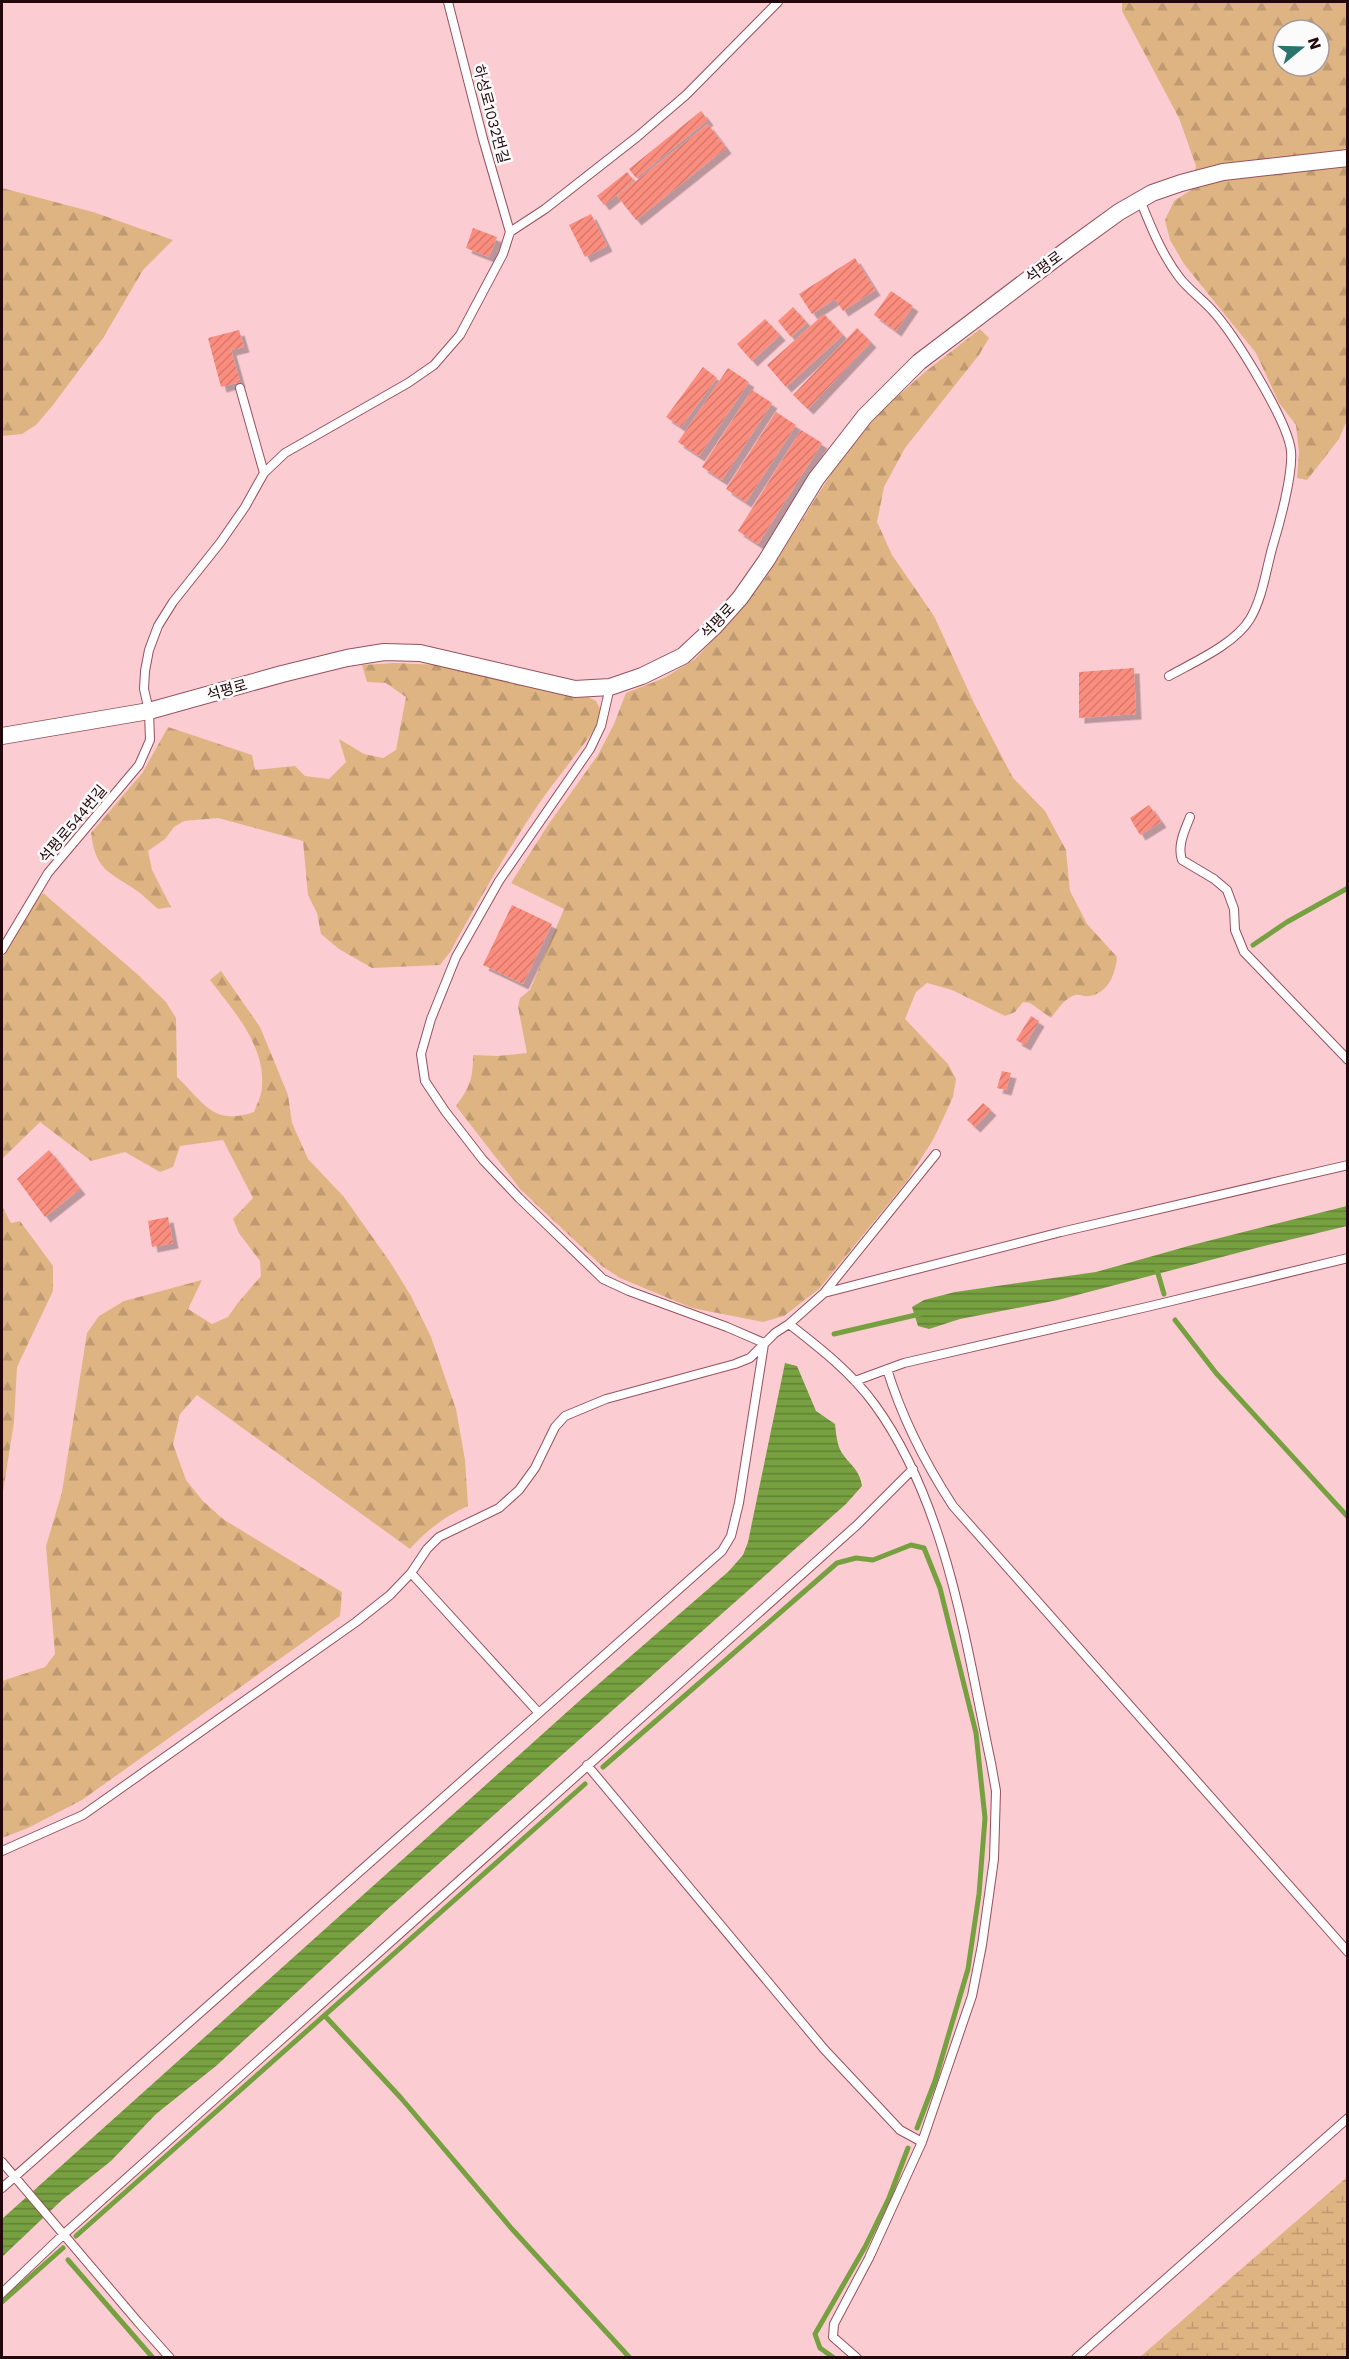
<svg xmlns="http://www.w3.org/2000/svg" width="1349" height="2359" font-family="'Work Sans','Noto Sans KR',sans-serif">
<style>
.forest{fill:url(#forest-firs);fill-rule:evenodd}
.wetland{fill:url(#wetland-marsh)}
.water{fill:url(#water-rules)}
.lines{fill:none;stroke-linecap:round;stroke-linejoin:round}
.stream{stroke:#77a140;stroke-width:5}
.building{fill:url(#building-hatch);filter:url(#shadow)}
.lane-casing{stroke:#96515d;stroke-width:10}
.street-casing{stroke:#96515d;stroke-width:18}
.lane{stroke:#fff;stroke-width:8}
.street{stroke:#fff;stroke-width:16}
.labels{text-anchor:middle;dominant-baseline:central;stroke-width:5;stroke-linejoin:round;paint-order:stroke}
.street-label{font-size:15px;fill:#22070d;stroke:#fbfbfb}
</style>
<defs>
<pattern id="forest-firs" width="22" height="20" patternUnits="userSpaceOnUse" patternTransform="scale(1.5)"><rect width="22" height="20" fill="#dfb483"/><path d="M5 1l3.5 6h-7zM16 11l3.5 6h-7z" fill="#bf9970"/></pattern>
<pattern id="wetland-marsh" width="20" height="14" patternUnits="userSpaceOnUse" patternTransform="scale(1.5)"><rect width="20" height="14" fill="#dfb483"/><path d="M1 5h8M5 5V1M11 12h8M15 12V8" fill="none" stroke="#bf9970"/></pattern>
<pattern id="water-rules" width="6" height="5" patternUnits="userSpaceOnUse" patternTransform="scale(1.5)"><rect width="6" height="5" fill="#77a140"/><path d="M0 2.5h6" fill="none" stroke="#618134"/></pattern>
<pattern id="building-hatch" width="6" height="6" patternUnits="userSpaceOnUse" patternTransform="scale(1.5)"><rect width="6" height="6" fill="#fa8d7d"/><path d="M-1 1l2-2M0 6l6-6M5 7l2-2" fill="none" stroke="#d6786b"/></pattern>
<filter id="shadow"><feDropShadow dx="5.5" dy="5.5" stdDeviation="0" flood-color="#0004"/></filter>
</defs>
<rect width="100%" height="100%" fill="#fcccd3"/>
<path class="forest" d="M 1122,2 L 1347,2 L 1347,420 L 1339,439 L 1307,480 L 1297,478 L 1299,452 L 1296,425 L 1279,403 L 1256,353 L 1184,264 L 1170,240 L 1165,220 L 1174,201 L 1191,190 L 1196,166 L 1179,118 L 1122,11 ZM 1283,30 L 1319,30 L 1319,66 L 1283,66 Z
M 2,188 L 93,212 L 173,240 L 143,270 L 103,338 L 53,405 L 36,425 L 22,434 L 2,436 Z
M 980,329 L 989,338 L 979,355 L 905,448 L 884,487 L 877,522 L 892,555 L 934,616 L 974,703 L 1013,778 L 1045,811 L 1066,850 L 1070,891 L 1087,924 L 1117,957 C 1116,973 1108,994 1089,996 C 1084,997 1080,994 1075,995 C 1065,998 1057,1010 1051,1018 L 1030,1003 L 1023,1002 L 1015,1012 L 1005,1016 L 952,990 L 927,983 L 916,992 L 905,1019 L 948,1064 L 956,1079 L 953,1097 L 934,1138 L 907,1181 L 819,1289 L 784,1316 L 763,1322 L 692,1308 L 620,1278 L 602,1266 L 521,1190 L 456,1106 C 470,1087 473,1079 473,1055 L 497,1056 L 527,1053 L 518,1007 L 520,998 L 530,990 L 564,909 L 511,883 L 548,825 L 598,755 L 614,724 L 626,693 L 664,678 L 695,659 L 725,627 L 767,576 L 836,466 L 881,411 L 925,372 Z
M 395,663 L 441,665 L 581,693 L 596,701 L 604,716 C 583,747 559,775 538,805 C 506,852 478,902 450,952 L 440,965 L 372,968 L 339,949 L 321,934 L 317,913 L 308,895 L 303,841 L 218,818 L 184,821 L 174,827 L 165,839 L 148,851 L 152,870 L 171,907 L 158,909 C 152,904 146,898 140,893 C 111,872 96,873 91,833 L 143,772 L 168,727 L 252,755 L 255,770 L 295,766 L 305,776 L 329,779 L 346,762 L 339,739 L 364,754 L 383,758 L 396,750 L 406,697 L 386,683 L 367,682 L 362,665 Z
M 43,893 L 136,973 L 166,1002 L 176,1018 L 177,1077 C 204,1103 213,1126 254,1112 C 257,1104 262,1095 262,1086 C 265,1045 233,1010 210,980 L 221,971 L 260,1027 L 288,1095 L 292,1123 L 308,1159 L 344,1197 L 390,1262 L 411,1296 L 431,1337 L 456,1409 L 465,1460 L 468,1506 C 444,1517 428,1529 410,1549 L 197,1395 L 180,1414 L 173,1444 L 186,1480 L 203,1501 L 223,1519 L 342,1592 L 340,1616 L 82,1800 L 28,1828 L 2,1838 L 2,1681 L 45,1667 L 55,1654 L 46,1546 L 62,1492 L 87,1333 L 99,1316 L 124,1301 L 202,1280 L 188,1309 L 212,1324 L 228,1317 L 237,1304 L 261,1276 L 260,1261 L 239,1233 L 233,1219 L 253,1198 L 223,1140 L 180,1146 L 173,1167 L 160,1172 L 125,1152 L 91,1161 L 40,1122 L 3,1158 L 2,1163 L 2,959 L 29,907 Z
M 2,1206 L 11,1223 L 20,1221 L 53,1266 L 53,1291 L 17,1367 L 14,1422 L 2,1498 Z"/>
<path class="wetland" d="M 1347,2177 L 1347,2357 L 1140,2357 Z"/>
<path class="water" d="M 1347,1206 L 1347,1226 L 1260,1247 L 1058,1300 L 960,1319 L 929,1329 L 918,1326 L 912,1307 L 924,1300 L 955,1292 L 1096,1272 L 1192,1245 Z
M 785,1363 L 797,1366 L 816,1411 L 835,1424 C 836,1433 837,1446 842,1453 C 850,1465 860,1470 862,1486 L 846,1504 L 391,1906 L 216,2066 L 156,2114 L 111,2161 L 62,2200 L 2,2257 L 2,2219 L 587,1694 L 729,1571 L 743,1555 L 748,1542 Z"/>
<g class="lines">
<path class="stream" d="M 1253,945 L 1287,922 L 1348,888
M 1157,1270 L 1164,1294
M 1175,1320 L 1216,1373 L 1348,1517
M 834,1334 L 920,1314
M 603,1767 L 837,1563 L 856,1558 L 873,1560 L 911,1545 L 924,1548 L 940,1588 L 976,1733 L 985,1818 L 979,1894 L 968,1969 L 935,2081 L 917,2128
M 325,2016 L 401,2098 L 512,2229 L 630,2358
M 76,2236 L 585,1784
M 68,2260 L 153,2358
M 2,2302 L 63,2248
M 834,2358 L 820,2348 L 815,2334 L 865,2247 L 889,2198 L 908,2148"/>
</g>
<path class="building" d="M 701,111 L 708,120 L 636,178 L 629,169 Z
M 708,124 L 726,148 L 636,220 L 617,196 Z
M 627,172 L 634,181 L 604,205 L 597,196 Z
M 591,214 L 607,246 L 585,257 L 569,225 Z
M 473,228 L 497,237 L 489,257 L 466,248 Z
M 855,258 L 875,290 L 843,311 L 835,299 L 812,314 L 799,294 Z
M 891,291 L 913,306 L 896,331 L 874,315 Z
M 793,307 L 807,323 L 791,337 L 778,321 Z
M 824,314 L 843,335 L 786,387 L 767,365 Z
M 765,319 L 780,335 L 752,361 L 737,344 Z
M 857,328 L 871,342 L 808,409 L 793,395 Z
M 239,330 L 244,347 L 231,350 L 240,382 L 221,387 L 208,338 Z
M 703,367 L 717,378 L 681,427 L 666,417 Z
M 728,368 L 749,382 L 699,456 L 678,442 Z
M 752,390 L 772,403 L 722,480 L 702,467 Z
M 776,412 L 796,425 L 746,502 L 726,489 Z
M 801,430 L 822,443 L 758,544 L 738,531 Z
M 1134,668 L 1136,714 L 1079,718 L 1079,672 Z
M 1149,805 L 1161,822 L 1140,835 L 1130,818 Z
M 512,905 L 552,924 L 523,984 L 483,965 Z
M 1031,1016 L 1039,1021 L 1025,1045 L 1016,1040 Z
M 1002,1071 L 1011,1073 L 1006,1090 L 997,1088 Z
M 983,1103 L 991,1110 L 975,1127 L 967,1120 Z
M 49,1150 L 80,1189 L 45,1217 L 17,1179 Z
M 168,1217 L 173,1243 L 152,1247 L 148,1221 Z"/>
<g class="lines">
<defs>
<path id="lane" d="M 448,2 L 483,139 L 510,232
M 1140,200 C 1151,227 1161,253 1179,277 C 1188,289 1201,298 1211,309 C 1233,332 1288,421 1291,451 C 1293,474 1280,522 1273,545 C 1266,569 1263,597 1250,619 C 1235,644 1194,662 1169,676
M 510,232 L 545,209 L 637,137 L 686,95 L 778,2
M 240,388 L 264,473
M 610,687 L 601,726 L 590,749 L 499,881 L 456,957 L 431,1019 L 421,1054 L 425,1081 L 445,1111 L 483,1160 L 519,1198 L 603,1279 L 629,1291 L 727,1327 L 764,1343
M 1190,817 C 1185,830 1177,845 1182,860 L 1214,879 L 1227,890 L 1234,909 L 1235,930 L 1244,952 L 1348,1060
M 2,950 L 48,873 L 139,765 L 150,740 L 149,711 L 144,689 L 145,671 L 149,650 L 158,626 L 173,602 L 220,543 L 245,507 L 264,473 L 285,453 L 408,383 L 434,365 L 460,335 L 503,254 L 510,232
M 824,1293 L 936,1154
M 789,1324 C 820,1348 852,1373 875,1405 C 947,1504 966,1645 991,1763 L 996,1791 L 994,1859 L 982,1945 L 972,1996 L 922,2142 L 869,2258 L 834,2324 L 833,2337 L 857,2358
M 887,1369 C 902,1418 925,1463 953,1506 L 1348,1952
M 855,1381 L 904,1363 L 1151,1306 L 1348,1258
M 411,1573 L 538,1712
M 587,1765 L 824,2049 L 900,2130 L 922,2142
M 2,1851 L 83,1815 L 356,1622 L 390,1595 L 411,1573 L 427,1549 L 439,1537 L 499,1508 L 519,1490 L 535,1468 L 555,1427 L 565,1416 L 606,1399 L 735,1364 L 750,1358 L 775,1333 L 789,1324 L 824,1293 L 1061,1232 L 1348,1165
M 2,2162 L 138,2322 L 170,2358
M 2,2188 L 722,1551 L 731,1536 L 739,1503 L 764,1344
M 2,2293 L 64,2234 L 857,1525 L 913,1469
M 1076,2358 L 1348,2118"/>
<path id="street" d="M 2,736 L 149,711 L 282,674 L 347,658 L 384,652 L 420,653 L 575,689 L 610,687 L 642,676 L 683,656 L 714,627 L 740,598 L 766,561 L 816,479 L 865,416 L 919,362 L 1068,249 L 1119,212 L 1152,193 L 1181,183 L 1223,172 L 1348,158"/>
</defs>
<use href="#lane" class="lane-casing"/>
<use href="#street" class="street-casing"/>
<use href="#lane" class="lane"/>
<use href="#street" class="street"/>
</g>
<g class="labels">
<g class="street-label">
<text transform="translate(491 114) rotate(75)">하성로1032번길</text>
<text transform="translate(1044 267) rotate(-37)">석평로</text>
<text transform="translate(718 621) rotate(-47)">석평로</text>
<text transform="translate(227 690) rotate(-16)">석평로</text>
<text transform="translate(73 824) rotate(-50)">석평로544번길</text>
</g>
</g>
<rect width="1349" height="2359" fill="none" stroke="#22070d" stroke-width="6"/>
<g transform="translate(1301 48) rotate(71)"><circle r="28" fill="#fbfbfb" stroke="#a4999c" stroke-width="1.5"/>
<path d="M0-4.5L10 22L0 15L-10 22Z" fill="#2a736f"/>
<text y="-9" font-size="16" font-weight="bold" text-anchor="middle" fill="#22070d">N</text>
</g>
</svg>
